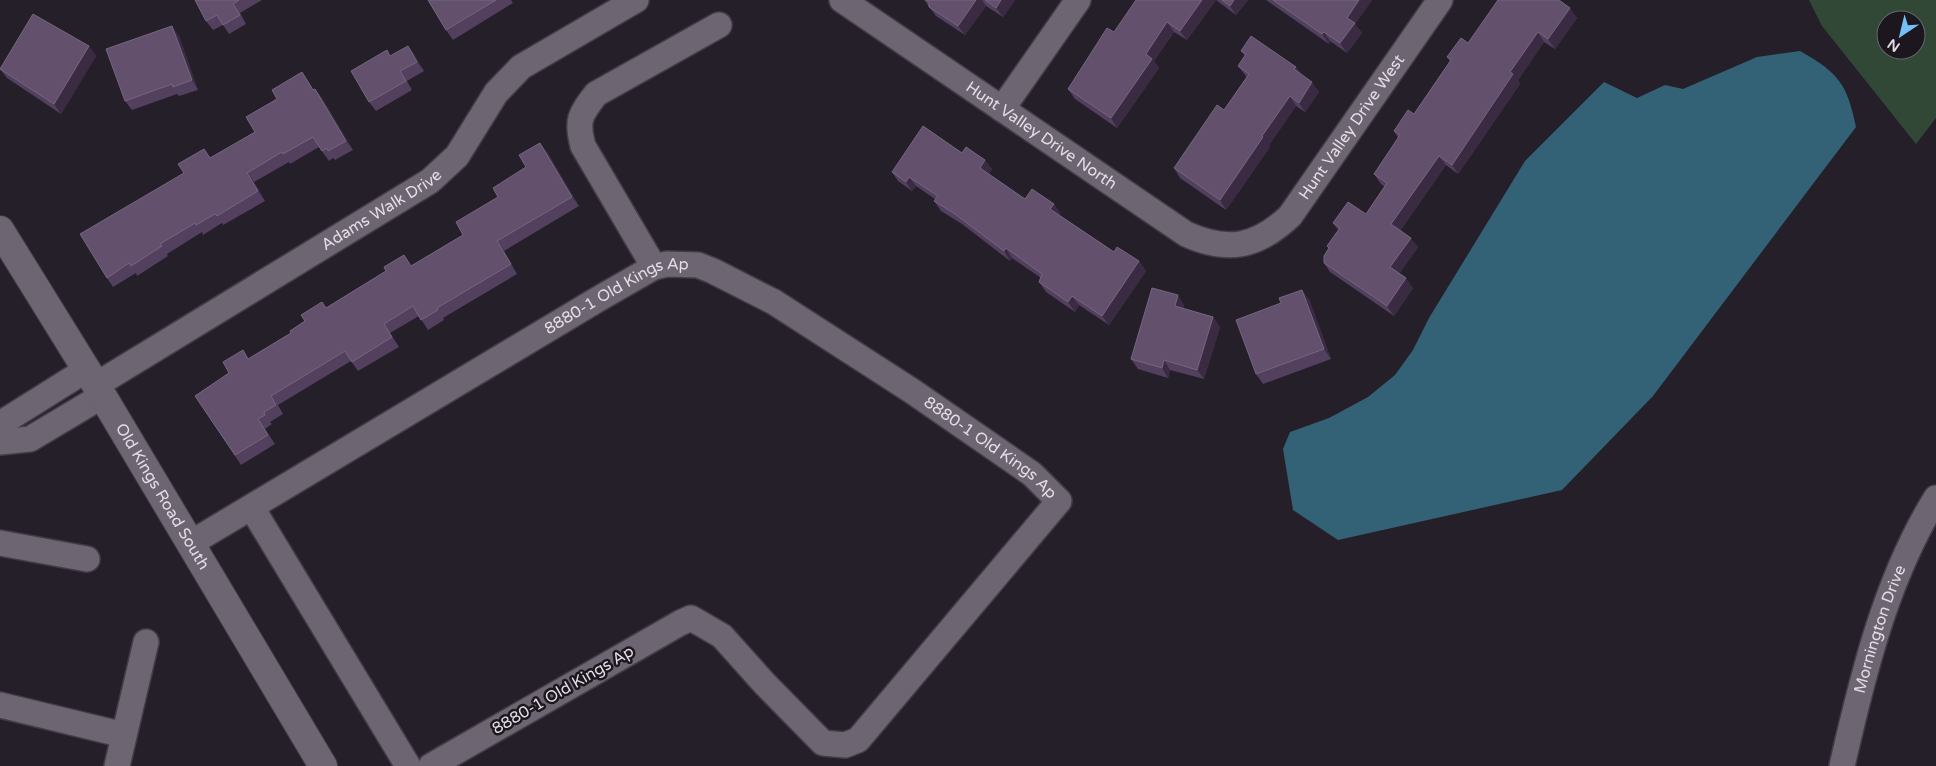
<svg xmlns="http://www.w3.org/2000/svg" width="1936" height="766" font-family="'Varela Round',sans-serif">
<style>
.green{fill:#304835;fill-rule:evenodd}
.water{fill:#336176}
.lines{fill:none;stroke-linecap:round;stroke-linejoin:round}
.minor-casing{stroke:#413c45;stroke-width:28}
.tertiary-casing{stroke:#413c45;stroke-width:30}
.minor{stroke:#6d6571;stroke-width:25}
.tertiary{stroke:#6d6571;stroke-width:28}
.wall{fill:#533f5e}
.shaded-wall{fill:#3a2b43}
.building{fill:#62506d;stroke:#766680}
.labels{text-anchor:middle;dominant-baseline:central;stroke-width:5;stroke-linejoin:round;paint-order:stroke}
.street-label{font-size:16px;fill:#e2dee5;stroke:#1c161f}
</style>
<rect width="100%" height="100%" fill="#251f29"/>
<path class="green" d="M 1809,0 L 1936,0 L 1936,118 L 1916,144 L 1822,26 ZM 1886,20 L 1916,20 L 1916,50 L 1886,50 Z"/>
<path class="water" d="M 1800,51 C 1839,73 1847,84 1856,127 L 1653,396 L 1562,490 L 1338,540 L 1293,510 L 1283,449 L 1290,432 L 1329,418 L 1368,397 L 1395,375 L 1413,350 L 1429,318 L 1525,161 L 1604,82 L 1637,98 L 1665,85 L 1683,89 L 1757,57 Z"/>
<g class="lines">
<defs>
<g id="minor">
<path id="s1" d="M 842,0 L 1186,234 C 1228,253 1257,247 1290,216 L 1440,0"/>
<path d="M 1002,109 L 1078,0"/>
<path d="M 654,267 L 583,146 C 576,120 580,115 596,94 L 719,25"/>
<path id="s2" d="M 96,385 L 430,181 L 457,156 L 496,93 L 521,67 L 636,0"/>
<path d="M 0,424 L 86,370"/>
<path d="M 0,442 L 30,439 L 102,396"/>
<path d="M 252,508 L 408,766"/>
<path d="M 0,543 L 87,559"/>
<path id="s3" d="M 191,543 L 600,298 L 654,267 L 667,264 L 698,265 L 713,271 L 774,302 L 912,391 L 1032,474 L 1059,501 L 858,740 L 845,745 L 823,743 L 764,683 L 722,636 L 691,618 L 680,623 L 431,766"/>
<path d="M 0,705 L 124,735"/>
<path d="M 117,766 L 146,642"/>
<path id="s4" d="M 1842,766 C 1863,674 1886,579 1936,498"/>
</g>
<g id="tertiary">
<path id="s5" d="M 0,230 L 96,385 L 323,766"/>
</g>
</defs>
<use href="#minor" class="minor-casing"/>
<use href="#tertiary" class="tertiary-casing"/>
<use href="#minor" class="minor"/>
<use href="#tertiary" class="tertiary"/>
</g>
<path class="wall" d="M 195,0 L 262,0 L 240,13 L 246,24 L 229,34 L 223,25 L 213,30 L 206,21 Z
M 428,0 L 511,0 L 513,3 L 453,40 L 446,30 Z
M 924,0 L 1015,0 L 1003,17 L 986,6 L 965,35 L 936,16 Z
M 1216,0 L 1187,40 L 1174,32 L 1154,61 L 1159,68 L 1117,128 L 1075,99 L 1068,89 L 1114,32 Z
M 1216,0 L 1248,0 L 1236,15 Z
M 1266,0 L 1372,0 L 1355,24 L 1362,33 L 1347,53 L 1330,41 L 1329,44 Z
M 1497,0 L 1559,0 L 1577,18 L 1555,49 L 1544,42 L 1518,80 L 1520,84 L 1458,174 L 1446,165 L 1400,231 L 1418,247 L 1399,274 L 1413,288 L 1394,316 L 1330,272 L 1324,263 L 1329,248 L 1327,246 L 1338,230 L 1333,223 L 1366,214 L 1385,187 L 1381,184 L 1374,174 L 1398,138 L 1394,131 L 1414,114 L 1450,61 L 1447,57 L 1468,43 L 1498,1 Z
M 179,36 L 198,90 L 179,96 L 177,94 L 132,110 L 125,101 Z
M 89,46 L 96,56 L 61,114 L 7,78 L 0,69 Z
M 408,46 L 424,71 L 407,81 L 412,90 L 376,111 L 369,102 L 391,56 Z
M 1241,51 L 1296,67 L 1302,75 L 1319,92 L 1305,112 L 1296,106 L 1269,145 L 1270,147 L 1226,210 L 1180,178 L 1174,168 L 1224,110 L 1247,77 L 1245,75 L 1238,66 L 1245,56 Z
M 302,72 L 313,90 L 315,89 L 322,98 L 353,150 L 335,160 L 333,158 L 329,161 L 319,147 L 290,164 L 289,162 L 254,182 L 265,201 L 223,225 L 222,223 L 203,235 L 202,232 L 167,254 L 168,256 L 137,276 L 136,273 L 113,287 L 107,278 L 184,173 L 204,149 L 210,158 L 255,132 L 277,99 Z
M 547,152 L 579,206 L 504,251 L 517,274 L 443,318 L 444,320 L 428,330 L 419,316 L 390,333 L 399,347 L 358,371 L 351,361 L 278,405 L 283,414 L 270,422 L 272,424 L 265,429 L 275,444 L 241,465 L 195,396 L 249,359 L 291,333 L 305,321 L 322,302 L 326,308 L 412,266 L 463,235 L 526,167 Z
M 962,153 L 992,169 L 989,174 L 1025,199 L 1054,204 L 1060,213 L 1059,215 L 1114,252 L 1139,261 L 1146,271 L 1109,325 L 1079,305 L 1075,312 L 1046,292 L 1039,282 L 1041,278 L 1012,258 L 1010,261 L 962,224 L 941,211 L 934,201 L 935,199 L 916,186 L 912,191 L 898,181 L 892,172 Z
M 1309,299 L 1331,359 L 1263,384 L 1256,374 Z
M 1184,305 L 1183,309 L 1213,317 L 1220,327 L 1204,379 L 1170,370 L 1168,378 L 1138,369 L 1131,359 Z"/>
<path class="shaded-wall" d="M 976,0 L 982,0 L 986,6 L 965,35 L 958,26 Z
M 1001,0 L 1015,0 L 1003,17 L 996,8 Z
M 1202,0 L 1216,0 L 1187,40 L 1180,31 Z
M 1234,0 L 1248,0 L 1236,15 L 1230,6 Z
M 1359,0 L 1372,0 L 1355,24 L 1362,33 L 1347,53 L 1340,43 L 1347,18 Z
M 1570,8 L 1577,18 L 1555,49 L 1548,39 Z
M 1167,22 L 1174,32 L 1154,61 L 1159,68 L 1117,128 L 1111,118 L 1146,54 Z
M 172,26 L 179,36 L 198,90 L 192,80 Z
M 1324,32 L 1330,41 L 1329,44 L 1322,34 Z
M 1538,32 L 1544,42 L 1518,80 L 1520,84 L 1458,174 L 1452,165 L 1510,72 Z
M 89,46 L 96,56 L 61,114 L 54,104 Z
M 408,46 L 415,55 L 424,71 L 417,62 Z
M 1296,67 L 1303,76 L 1294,69 Z
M 302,72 L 309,82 L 319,100 L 313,90 Z
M 1312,82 L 1319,92 L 1305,112 L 1299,103 Z
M 315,89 L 322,98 L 353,150 L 346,141 Z
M 1290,96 L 1296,106 L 1269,145 L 1270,147 L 1226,210 L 1220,200 L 1262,136 Z
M 540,143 L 547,152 L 579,206 L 572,197 Z
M 1439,156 L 1446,165 L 1398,234 L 1391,224 Z
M 985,160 L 992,169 L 987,177 L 980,168 Z
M 247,173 L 254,182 L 265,201 L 258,191 Z
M 909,177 L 916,186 L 912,191 L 906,182 Z
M 1054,204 L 1060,213 L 1057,218 L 1050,209 Z
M 1411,238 L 1418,247 L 1397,277 L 1390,267 Z
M 497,241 L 504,251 L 517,274 L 511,264 Z
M 1006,248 L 1012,258 L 1010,261 L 1004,251 Z
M 1139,261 L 1146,271 L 1109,325 L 1102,316 Z
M 1406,278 L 1413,288 L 1394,316 L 1387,306 Z
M 1302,290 L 1309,299 L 1331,359 L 1324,349 Z
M 1178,295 L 1184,305 L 1181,316 L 1175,306 Z
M 1072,296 L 1079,305 L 1075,312 L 1068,302 Z
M 1213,317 L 1220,327 L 1204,379 L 1197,370 Z
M 1164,360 L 1170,370 L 1168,378 L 1162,368 Z"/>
<path class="building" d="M 195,0 L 239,0 L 233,4 L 240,15 L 223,25 L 217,15 L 206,21 Z
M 428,0 L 496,0 L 446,30 Z
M 926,0 L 976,0 L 958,26 L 929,7 L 929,2 Z
M 985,0 L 1001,0 L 996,8 Z
M 1136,0 L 1202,0 L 1180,31 L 1167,22 L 1146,54 L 1152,59 L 1111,118 L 1068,89 L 1107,28 L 1114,32 Z
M 1222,0 L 1234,0 L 1230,6 Z
M 1273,0 L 1359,0 L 1347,18 L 1355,23 L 1340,43 L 1324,32 L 1322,34 Z
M 1498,0 L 1559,0 L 1570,8 L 1548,39 L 1538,32 L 1510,72 L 1513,74 L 1452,165 L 1439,156 L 1391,224 L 1411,238 L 1390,267 L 1406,278 L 1387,306 L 1324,263 L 1324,256 L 1329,248 L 1327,246 L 1340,228 L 1333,223 L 1348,202 L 1366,214 L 1387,183 L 1374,174 L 1400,135 L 1394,131 L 1408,110 L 1414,114 L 1451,60 L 1447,57 L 1461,38 L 1468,43 Z
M 33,14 L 89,46 L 54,104 L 0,69 Z
M 172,26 L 192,80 L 173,87 L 172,84 L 125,101 L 106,49 Z
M 1251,36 L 1296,67 L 1294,69 L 1312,82 L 1299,103 L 1290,96 L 1262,136 L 1263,137 L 1220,200 L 1174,168 L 1217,105 L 1224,110 L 1249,74 L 1238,66 L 1246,54 L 1241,51 Z
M 408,46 L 417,62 L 400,71 L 406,81 L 369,102 L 351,71 L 387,50 L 390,56 Z
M 302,72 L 313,90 L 315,89 L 346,141 L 328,151 L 327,148 L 322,151 L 313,137 L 283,154 L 282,152 L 247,173 L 258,191 L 217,216 L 215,214 L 196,225 L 195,223 L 160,244 L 162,246 L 131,266 L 129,263 L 107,278 L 80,234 L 184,173 L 178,164 L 204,149 L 210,158 L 255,132 L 246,117 L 277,99 L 272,90 Z
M 923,126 L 962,153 L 966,147 L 985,160 L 980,168 L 1025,199 L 1032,189 L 1054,204 L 1050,209 L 1114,252 L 1117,247 L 1139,261 L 1102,316 L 1072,296 L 1068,302 L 1039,282 L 1042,274 L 1006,248 L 1004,251 L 955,214 L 934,201 L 938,196 L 909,177 L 906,182 L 892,172 Z
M 540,143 L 572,197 L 497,241 L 511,264 L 437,308 L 438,310 L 421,320 L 413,306 L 384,324 L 392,337 L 352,362 L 345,351 L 271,396 L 276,405 L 264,412 L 265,415 L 258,419 L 268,435 L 235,455 L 195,396 L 229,373 L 223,362 L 243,350 L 248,359 L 291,333 L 290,331 L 305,321 L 301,315 L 322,302 L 326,308 L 386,271 L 384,267 L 404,255 L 411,266 L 463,235 L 456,222 L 498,197 L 493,188 L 526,167 L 519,155 Z
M 1152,288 L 1178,295 L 1175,306 L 1213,317 L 1197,370 L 1164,360 L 1162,368 L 1131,359 Z
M 1302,290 L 1324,349 L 1256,374 L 1236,320 L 1281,303 L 1279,298 Z"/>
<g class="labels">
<g class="street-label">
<text stroke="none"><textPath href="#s1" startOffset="638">Hunt Valley Drive West</textPath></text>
<text stroke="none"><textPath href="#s1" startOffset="241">Hunt Valley Drive North</textPath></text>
<text stroke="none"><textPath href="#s2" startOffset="335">Adams Walk Drive</textPath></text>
<text stroke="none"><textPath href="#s3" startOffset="494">8880-1 Old Kings Ap</textPath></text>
<text stroke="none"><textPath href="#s3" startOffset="929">8880-1 Old Kings Ap</textPath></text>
<text stroke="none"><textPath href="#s5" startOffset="312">Old Kings Road South</textPath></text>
<text stroke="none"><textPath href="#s4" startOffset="142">Mornington Drive</textPath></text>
<text transform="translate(563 690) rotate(-30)">8880-1 Old Kings Ap</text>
</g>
</g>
<g transform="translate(1901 35) rotate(215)"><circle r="24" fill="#1c161f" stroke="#6b666e"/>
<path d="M0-4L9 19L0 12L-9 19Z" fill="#74c0f6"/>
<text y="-8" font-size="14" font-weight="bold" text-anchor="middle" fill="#e2dee5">N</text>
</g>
</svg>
